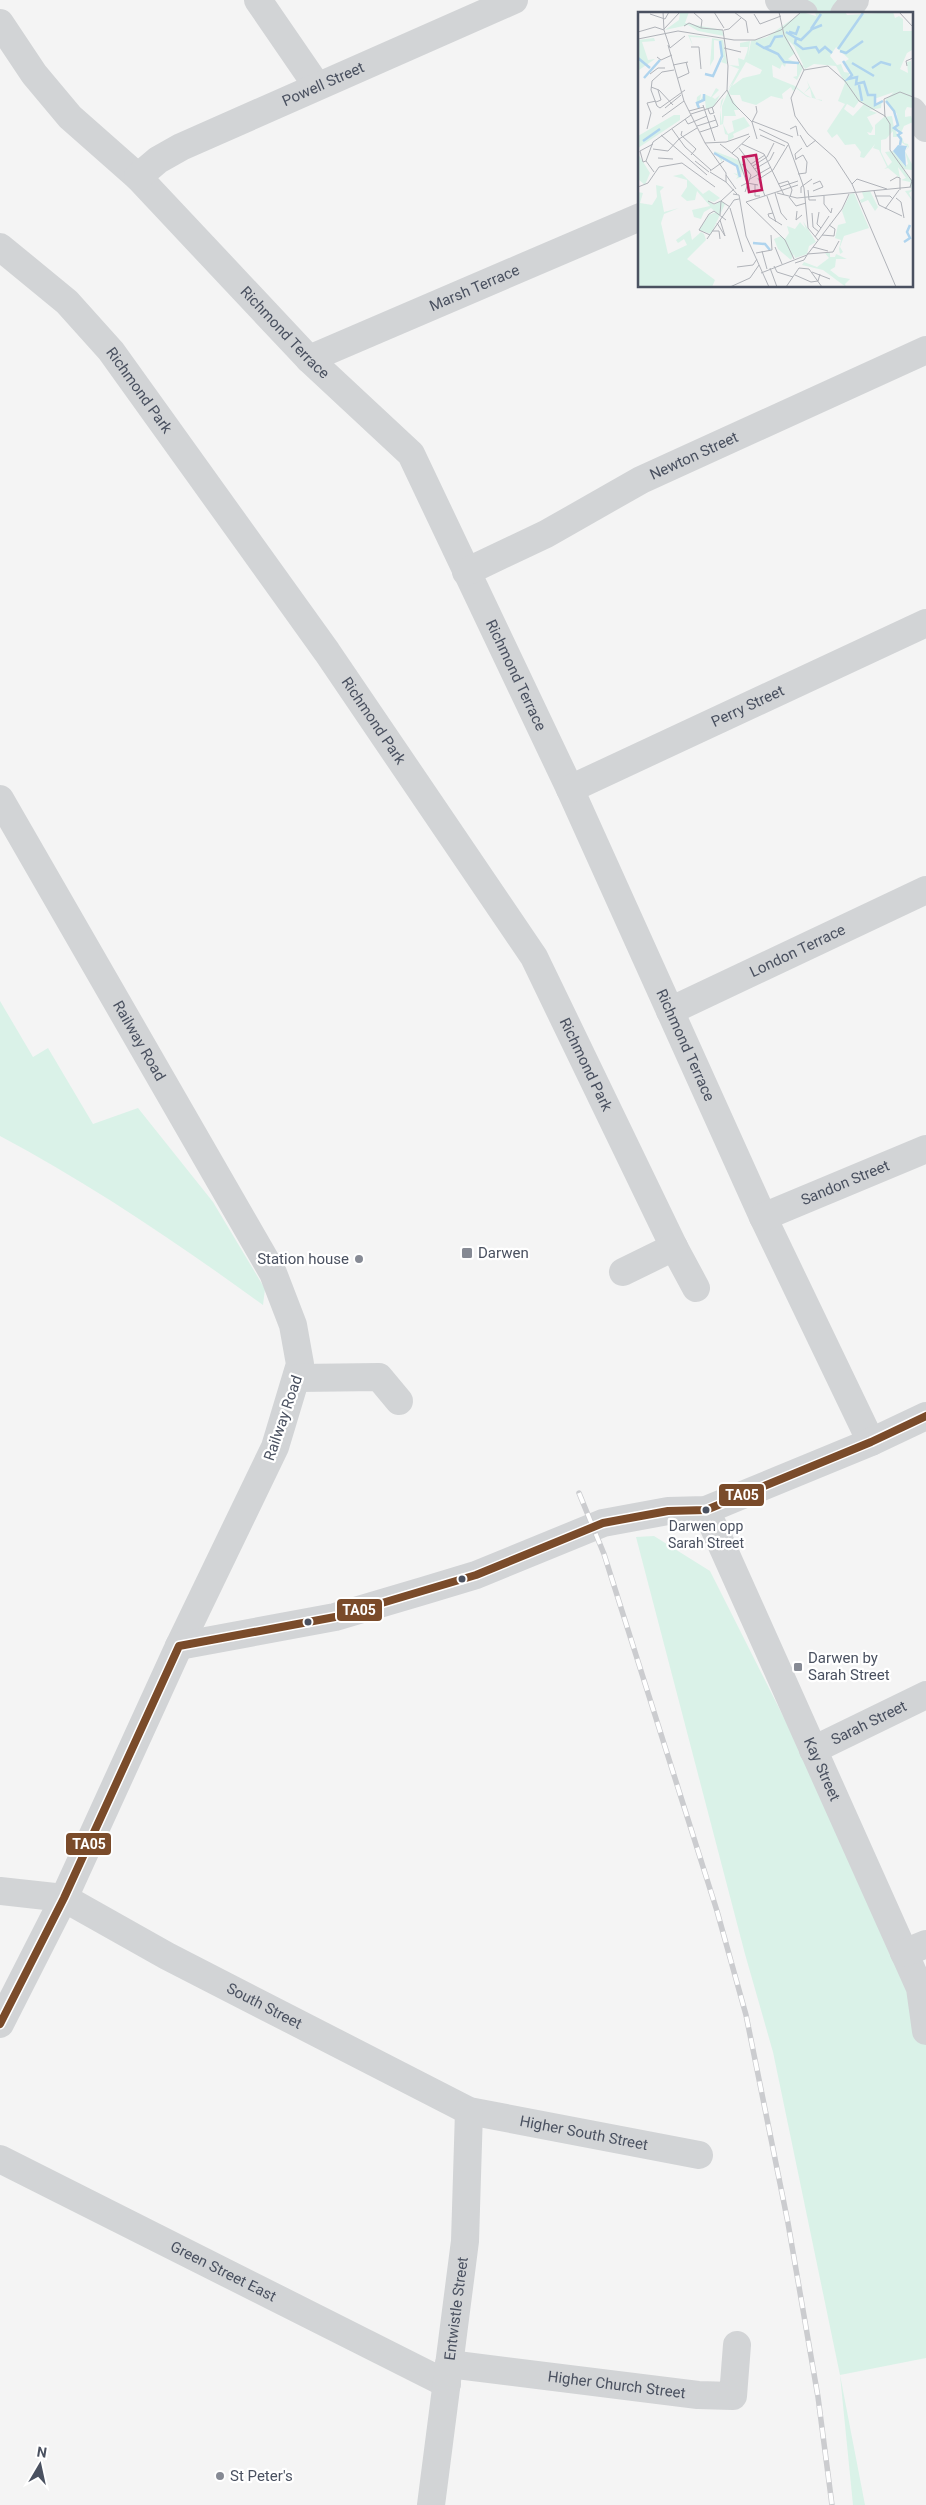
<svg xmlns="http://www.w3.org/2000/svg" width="926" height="2505" font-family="Roboto,sans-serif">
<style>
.green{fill:#daf2e8}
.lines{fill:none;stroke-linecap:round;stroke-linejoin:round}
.minor{stroke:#d2d4d6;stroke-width:28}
.rail-casing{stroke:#cbcccf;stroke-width:5.5}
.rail{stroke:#fff;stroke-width:4;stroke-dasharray:11;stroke-linecap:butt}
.bus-1-casing{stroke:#fff;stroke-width:11}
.bus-1{stroke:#7a4b2a;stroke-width:8}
.poi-dot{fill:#868a94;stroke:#fff;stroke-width:2}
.bus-dot{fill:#4a5160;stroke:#fff;stroke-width:2}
.labels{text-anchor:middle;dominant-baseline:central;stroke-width:4.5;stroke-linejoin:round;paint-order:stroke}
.bus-label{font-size:14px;fill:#4a5160;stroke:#fff}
.street-label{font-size:15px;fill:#4a5160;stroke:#fff}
.poi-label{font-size:15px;fill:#4a5160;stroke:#fff;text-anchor:start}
.inset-river{fill:none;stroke:#afd4ee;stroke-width:2.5}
.inset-road{fill:none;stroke:#b0b3b9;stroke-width:1}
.view{fill:#c2185b;fill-opacity:0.15;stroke:#c2185b;stroke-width:2.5}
.inset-edge{fill:none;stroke:#4a5160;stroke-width:2.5}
.line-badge{stroke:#fff;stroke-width:2}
.badge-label{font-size:14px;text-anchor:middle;font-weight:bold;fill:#fff}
</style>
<rect width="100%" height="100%" fill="#f4f4f4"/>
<path class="green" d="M 793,0 L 848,0 L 837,14 L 817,14 Z
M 0,1001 L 33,1057 L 48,1048 L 93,1124 L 138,1108 L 213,1202 L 265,1289 L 263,1305 C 179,1244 92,1185 0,1136 Z
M 654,1536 L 710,1571 L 920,1988 L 926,2031 L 926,2358 L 840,2375 L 865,2505 L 853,2505 L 840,2375 L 773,2052 L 745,1954 L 636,1537 Z"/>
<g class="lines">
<g class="minor">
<path d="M 258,0 L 317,86"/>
<path d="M 779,0 L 804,14"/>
<path d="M 844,14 L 855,0"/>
<path id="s1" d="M 0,23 L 34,74 L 70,117 L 138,177 L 309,359 L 411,454 L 570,789 L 763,1217 L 871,1442"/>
<path d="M 912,111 L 926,128"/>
<path id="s2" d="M 138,177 L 158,160 L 181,147 L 514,0"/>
<path id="s3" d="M 0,247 L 67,302 L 111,351 L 327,652 L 534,957 L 674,1247 L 696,1288"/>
<path id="s4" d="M 309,359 L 640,217"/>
<path id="s5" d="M 466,572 L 546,534 L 641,480 L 926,350"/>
<path id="s6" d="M 570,789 L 926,623"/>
<path id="s7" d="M 0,799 L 273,1273 L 293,1325 L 300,1364 L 275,1447 L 179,1646 L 64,1898 L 0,2024"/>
<path id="s8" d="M 670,1011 L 926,890"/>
<path id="s9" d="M 763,1217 L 926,1149"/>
<path d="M 623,1272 L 674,1247"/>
<path d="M 298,1378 L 379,1377 L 399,1401"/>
<path id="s10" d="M 706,1510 L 920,1988 L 926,2031"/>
<path d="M 179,1646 L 335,1617 L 423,1591 L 476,1575 L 603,1523 L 668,1511 L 706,1510 L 871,1442 L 926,1416"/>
<path id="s11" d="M 813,1750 L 926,1695"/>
<path id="s12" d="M 0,1891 L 64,1898 L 167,1956 L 469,2111 L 699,2155"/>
<path d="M 904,1953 L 926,1944"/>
<path id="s13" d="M 0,2159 L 447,2384"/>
<path id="s14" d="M 449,2364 L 698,2395 L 733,2396 L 737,2345"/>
<path id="s15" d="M 431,2505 L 465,2241 L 469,2111"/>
</g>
<defs>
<path id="rail" d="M 579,1493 L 604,1554 L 717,1911 L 746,2015 L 788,2223 L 818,2397 L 832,2505"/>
</defs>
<use href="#rail" class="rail-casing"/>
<use href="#rail" class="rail"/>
<defs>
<path id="bus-1" d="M 0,2024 L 64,1898 L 179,1646 L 335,1617 L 476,1575 L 603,1523 L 668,1511 L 706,1510 L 871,1442 L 926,1416"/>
</defs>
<use href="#bus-1" class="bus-1-casing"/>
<use href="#bus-1" class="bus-1"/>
</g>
<g class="poi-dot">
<rect x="461" y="1247" width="12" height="12" rx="2.5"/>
<circle cx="359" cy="1259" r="5"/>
<rect x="793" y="1662" width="10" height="10" rx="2.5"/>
<circle cx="220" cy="2476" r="5"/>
</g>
<g class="bus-dot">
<circle cx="706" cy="1510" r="4.5"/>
<circle cx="462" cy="1579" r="4.5"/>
<circle cx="308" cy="1622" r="4.5"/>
</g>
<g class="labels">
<g class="bus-label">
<text x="706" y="1526">Darwen opp<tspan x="706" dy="17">Sarah Street</tspan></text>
</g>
<g class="street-label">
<text stroke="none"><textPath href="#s2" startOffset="208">Powell Street</textPath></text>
<text stroke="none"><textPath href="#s4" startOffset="180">Marsh Terrace</textPath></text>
<text stroke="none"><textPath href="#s1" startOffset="422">Richmond Terrace</textPath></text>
<text stroke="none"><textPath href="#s3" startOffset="201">Richmond Park</textPath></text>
<text stroke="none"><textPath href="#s5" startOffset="256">Newton Street</textPath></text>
<text stroke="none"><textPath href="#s1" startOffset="842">Richmond Terrace</textPath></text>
<text stroke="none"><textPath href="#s6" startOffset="196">Perry Street</textPath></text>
<text stroke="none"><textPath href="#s3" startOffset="606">Richmond Park</textPath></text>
<text stroke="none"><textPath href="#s8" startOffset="141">London Terrace</textPath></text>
<text stroke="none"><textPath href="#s7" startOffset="279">Railway Road</textPath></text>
<text stroke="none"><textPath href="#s1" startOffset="1249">Richmond Terrace</textPath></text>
<text stroke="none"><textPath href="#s3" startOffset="1011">Richmond Park</textPath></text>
<text stroke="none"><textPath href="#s9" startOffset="89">Sandon Street</textPath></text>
<text transform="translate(283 1418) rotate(-71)">Railway Road</text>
<text stroke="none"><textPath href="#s11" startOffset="62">Sarah Street</textPath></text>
<text stroke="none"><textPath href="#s10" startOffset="284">Kay Street</textPath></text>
<text stroke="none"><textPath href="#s12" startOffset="292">South Street</textPath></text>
<text stroke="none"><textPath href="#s12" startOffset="639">Higher South Street</textPath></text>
<text stroke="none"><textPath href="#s13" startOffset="250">Green Street East</textPath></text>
<text stroke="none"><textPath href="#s15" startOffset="198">Entwistle Street</textPath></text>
<text stroke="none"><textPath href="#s14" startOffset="169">Higher Church Street</textPath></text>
</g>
<g class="poi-label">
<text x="478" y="1253">Darwen</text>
<text x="349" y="1259" text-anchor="end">Station house</text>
<text x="808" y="1658">Darwen by<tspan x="808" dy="17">Sarah Street</tspan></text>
<text x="230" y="2476">St Peter's</text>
</g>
</g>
<g transform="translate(638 12)">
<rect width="275" height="275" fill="#f4f4f4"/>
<path d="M 42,0 L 51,0 L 47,11 L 84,18 L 86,24 L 60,19 L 50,13 L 27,18 L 41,8 ZM 164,0 L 178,4 L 177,0 L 207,0 L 209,3 L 255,0 L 257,6 L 261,4 L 265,7 L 265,19 L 275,19 L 275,40 L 274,38 L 269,41 L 262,57 L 270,61 L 269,50 L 273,49 L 275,96 L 269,95 L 267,99 L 267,105 L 273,104 L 275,110 L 266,114 L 263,121 L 261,117 L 257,117 L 260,125 L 255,125 L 255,119 L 248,127 L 243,128 L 243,140 L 250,154 L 254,150 L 247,140 L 255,139 L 267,154 L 270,152 L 267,139 L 270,135 L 263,130 L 263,123 L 266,131 L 270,132 L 271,135 L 267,139 L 275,154 L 274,158 L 265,157 L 275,170 L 275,178 L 271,181 L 275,190 L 267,179 L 274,178 L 272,170 L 263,168 L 268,166 L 260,155 L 262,166 L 250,156 L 246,157 L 249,155 L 241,138 L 235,136 L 237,132 L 226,146 L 222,145 L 223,140 L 217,132 L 207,133 L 199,122 L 194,126 L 189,119 L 207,92 L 200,89 L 207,71 L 198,54 L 176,52 L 167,57 L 156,34 L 150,28 L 157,41 L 150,47 L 166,54 L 159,68 L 155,65 L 159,64 L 159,52 L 148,51 L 147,55 L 144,52 L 142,57 L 134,53 L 135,65 L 157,74 L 168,83 L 174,86 L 172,76 L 166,81 L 171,75 L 169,69 L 178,87 L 184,88 L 184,89 L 175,86 L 170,85 L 168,84 L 158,76 L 155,79 L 153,75 L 144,82 L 145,87 L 133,84 L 118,93 L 104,89 L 102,83 L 93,83 L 90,80 L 95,70 L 89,79 L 101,57 L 91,53 L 101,54 L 100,46 L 106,48 L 109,40 L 110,35 L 102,35 L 102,31 L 112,29 L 110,45 L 113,29 L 129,25 ZM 198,35 L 211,47 L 206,50 L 214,63 L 210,65 L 212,61 L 206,60 L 203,52 L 199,53 L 192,44 ZM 108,50 L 124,58 L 122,62 L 105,66 L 94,74 ZM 256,80 L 247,88 L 259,102 L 260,115 L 256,116 L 254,104 L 246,105 L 237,113 L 237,123 L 231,123 L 229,120 L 233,121 L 235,116 L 229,105 L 239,101 L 231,98 L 243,96 L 244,88 L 238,92 L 236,87 ZM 221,89 L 226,92 L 215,104 L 206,97 L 209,92 L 216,96 ZM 50,23 L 62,24 L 85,28 L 89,52 L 83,50 L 86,45 L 80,48 L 84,44 L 82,29 L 76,28 L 76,47 L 72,54 L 74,26 L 52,25 L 55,34 ZM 16,26 L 17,29 L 4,30 L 10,48 L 17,47 L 1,58 L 0,28 ZM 78,76 L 81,78 L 74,85 L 77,87 L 82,83 L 76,94 L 68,97 L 67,88 L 60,91 L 61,96 L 58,94 L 59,85 L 63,82 L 62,89 L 66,82 L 73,85 ZM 90,80 L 101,98 L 96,98 L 98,104 L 86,104 L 85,112 L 82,113 L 82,99 L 83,89 L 86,85 L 82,98 L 84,112 L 84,94 ZM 36,103 L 42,103 L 42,108 L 0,136 L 0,124 ZM 106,105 L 112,114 L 95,122 L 96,125 L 90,129 L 90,123 L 87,122 L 85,112 L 90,122 L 96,119 L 94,109 ZM 76,139 L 103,149 L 112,162 L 104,159 L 103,165 L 98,167 L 100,164 L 95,161 L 99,162 L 99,154 L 84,147 L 84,150 ZM 0,142 L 12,161 L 7,173 L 0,167 ZM 44,162 L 65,182 L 71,178 L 82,186 L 76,190 L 70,188 L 76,193 L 83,189 L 87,192 L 73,222 L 61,218 L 71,203 L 78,200 L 73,196 L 66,200 L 63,207 L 56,205 L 54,198 L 72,194 L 59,179 L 57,188 L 49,189 L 43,184 L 49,175 L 49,168 L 35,164 ZM 18,173 L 26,175 L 22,179 L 26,200 L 41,196 L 26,202 L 23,211 L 30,242 L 49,233 L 46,227 L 40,231 L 38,228 L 49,220 L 52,218 L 54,228 L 63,220 L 66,222 L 68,228 L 49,247 L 77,268 L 74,275 L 0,275 L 0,180 L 5,181 L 2,191 L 14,193 L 19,185 ZM 232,179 L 240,195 L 237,199 L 230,188 L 223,191 L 222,188 L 226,186 L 224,180 ZM 216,181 L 231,216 L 206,224 L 202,235 L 205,240 L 202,242 L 201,237 L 203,228 L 197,226 L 200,213 L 208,211 L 204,199 L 212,182 ZM 165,209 L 178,230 L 171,234 L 169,242 L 157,246 L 156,242 L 153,248 L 140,237 L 136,227 L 143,224 L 147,227 L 151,221 L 149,214 L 157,217 L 162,210 L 168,217 ZM 187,241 L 192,241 L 192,245 L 197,245 L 198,242 L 209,247 L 198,247 L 197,255 L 192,258 L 201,265 L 212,267 L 207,272 L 208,275 L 185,258 L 164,253 L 166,250 L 179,255 L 191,246 Z" fill="#daf2e8" fill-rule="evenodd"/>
<path d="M 260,133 L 269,134 L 267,139 L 268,155 L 255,139 Z" fill="#afd4ee"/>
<path class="inset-river" d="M 173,17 L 183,2M 148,20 L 158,26 L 157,31 L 165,37 L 178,35 L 181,40 L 187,35 L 194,41M 151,22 L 152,20 L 158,22 L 161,14M 158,26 L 163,28 L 174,17 L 184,13M 118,31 L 126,36 L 132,34 L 137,25 L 145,24M 127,36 L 140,42 L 146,50 L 161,51M 200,37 L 225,1M 202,39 L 208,41 L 225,29M 0,46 L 12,56M 205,49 L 214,63 L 210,67 L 219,65 L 218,72 L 226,70 L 230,83 L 237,83 L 237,93 L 245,89M 214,51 L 236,64M 234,56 L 243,50 L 253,53M 67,62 L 75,64 L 84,44 L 82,29M 6,66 L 22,48M 221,73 L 224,89M 248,89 L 256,99 L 260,113 L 256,116 L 263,121 L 260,123 L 263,127 L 262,133M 61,96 L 59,91 L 66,88 L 66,82M 5,129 L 22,117M 76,141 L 99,154 L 102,165M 266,230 L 272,226 L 269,220 L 272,213M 115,231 L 127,232 L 132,238"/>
<path class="inset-road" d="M 25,0 L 26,18 L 32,36M 76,0 L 86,16M 96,0 L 108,9 L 110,21M 141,0 L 146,23 L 166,58M 261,0 L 275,15M 56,1 L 64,8 L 63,16M 12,2 L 27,7 L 31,0M 116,2 L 122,12 L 143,4M 46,14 L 51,11 L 63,16 L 85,18M 26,17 L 42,0M 85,18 L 90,54 L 89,78 L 95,91 L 114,110M 86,18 L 91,17 L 103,6M 0,20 L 17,15 L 26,18M 0,27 L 40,19 L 96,28 L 117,28 L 143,18 L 163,0M 30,33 L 46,89 L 67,131 L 88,161 L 88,170 L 99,182M 53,35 L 61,35 L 63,57M 32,36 L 47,24M 86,36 L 103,40M 19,45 L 23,48 L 34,43M 35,53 L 50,50M 269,54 L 268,49 L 275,46 L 275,41M 36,58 L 24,60 L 14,69 L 13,78 L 19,94 L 22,96 L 47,78M 166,58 L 153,86 L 157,104 L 170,122 L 197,146 L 214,172 L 258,275M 166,58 L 190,54 L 207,69 L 221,89 L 247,104 L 252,112 L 252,138 L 274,169 L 272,175M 12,62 L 20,56 L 27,56M 40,66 L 51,61 L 48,50M 13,75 L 21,78 L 35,93M 18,90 L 23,88 L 20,78M 65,93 L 77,129M 27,96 L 43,83M 70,97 L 72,102 L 76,101 L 74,95M 51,99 L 66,95M 13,101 L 9,91 L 18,89M 53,102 L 75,95 L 89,78M 24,105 L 46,89M 247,105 L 246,87 L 262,80 L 275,85M 47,107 L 50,112 L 69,104M 114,109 L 155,125M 114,110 L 119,100 L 118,94M 114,110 L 119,127M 59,114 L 78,108M 9,117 L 13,101M 34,117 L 47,135 L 73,158M 121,117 L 150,131 L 166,176 L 170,216 L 180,228M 152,117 L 158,114 L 160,124M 44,119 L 43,123 L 58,137 L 53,143M 62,120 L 80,114 L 76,103M 23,123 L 69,163M 122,123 L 147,134M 162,123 L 169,135 L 178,128M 67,131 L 88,130 L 111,122M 82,132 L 100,146 L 109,171M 104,132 L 126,142 L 146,183M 101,136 L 121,163M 15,137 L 30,139M 30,139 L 41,127 L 59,116M 94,141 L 112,124M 20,146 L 35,147M 158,147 L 165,143 L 169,150 L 168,161 L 160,162M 158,148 L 157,142 L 164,136M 8,149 L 5,150 L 2,139 L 15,132M 57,149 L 71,160M 104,152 L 113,163 L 107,180M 113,152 L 127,143M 115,154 L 129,145 L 136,131M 117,157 L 132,148 L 136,140M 72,159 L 86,149M 16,160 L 8,149 L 15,130 L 53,103M 72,160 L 88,170M 88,163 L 98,177M 120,166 L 127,184M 112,167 L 133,155M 121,167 L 135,158 L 150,133M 252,169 L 259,165 L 262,166 L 262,178M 140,172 L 150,169 L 154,178 L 152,185M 175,172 L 182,169 L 185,175 L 175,179M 214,172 L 219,167 L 249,177M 117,173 L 117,184 L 122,184M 103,174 L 109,171 L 120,173M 0,175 L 10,171 L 21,155 L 44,151 L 77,175M 142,175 L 160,169M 170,178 L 171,188 L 178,188M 236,179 L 241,193 L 264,204M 137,181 L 143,201 L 149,208M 139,181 L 159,186 L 273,175M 163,181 L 163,175 L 174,167M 95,182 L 101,183 L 108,224 L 131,275M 129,184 L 138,210M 186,184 L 186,192 L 193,201 L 194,196M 237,184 L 252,184 L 255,187M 151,185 L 158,194 L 168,191M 258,186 L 263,190 L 266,206M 70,189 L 76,192 L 83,189 L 92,195M 108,190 L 147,228 L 156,247M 108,190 L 160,173M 92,196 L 105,240M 247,197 L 261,178M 159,199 L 158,208 L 164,203M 181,200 L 179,212 L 183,216M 135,201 L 130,202 L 131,205 L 144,213M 174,201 L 175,215 L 181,220M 82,203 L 83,189 L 96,177M 82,208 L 87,224M 79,211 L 87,224M 74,219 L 81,219 L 82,227M 72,223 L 61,218 L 71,202 L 76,199 L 88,208M 184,223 L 196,224 L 197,217 L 191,213M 177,225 L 191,204M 69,227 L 96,188 L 101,187M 137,235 L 144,252M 175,235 L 190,239M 124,239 L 129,257M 118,241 L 134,238 L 133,223M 169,242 L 195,240 L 201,229M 157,251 L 166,248 L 169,243M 136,254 L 139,260 L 155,265M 99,255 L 115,253 L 119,247M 132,256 L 139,275M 161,256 L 171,257 L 184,275M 174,260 L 192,267M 123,261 L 169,243 L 204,197 L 211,182M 157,263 L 173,270 L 180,269 L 182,262M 92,275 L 112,266 L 121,253M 148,275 L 161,256"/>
<path class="view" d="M 118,143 L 124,178 L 111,180 L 105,145 Z"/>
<rect width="275" height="275" class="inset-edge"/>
</g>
<g class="line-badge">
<rect x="718" y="1483" width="47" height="24" rx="5" fill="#7a4b2a"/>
<rect x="336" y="1598" width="47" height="24" rx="5" fill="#7a4b2a"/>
<rect x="65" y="1832" width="47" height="24" rx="5" fill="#7a4b2a"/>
</g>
<g class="badge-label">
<text x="742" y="1500">TA05</text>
<text x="359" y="1615">TA05</text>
<text x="89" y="1849">TA05</text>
</g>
<g transform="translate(40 2465) rotate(9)" stroke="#ffffff" stroke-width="4" paint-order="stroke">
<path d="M0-4L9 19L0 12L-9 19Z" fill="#4a5160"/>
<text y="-8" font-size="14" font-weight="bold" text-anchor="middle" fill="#4a5160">N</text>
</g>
</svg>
